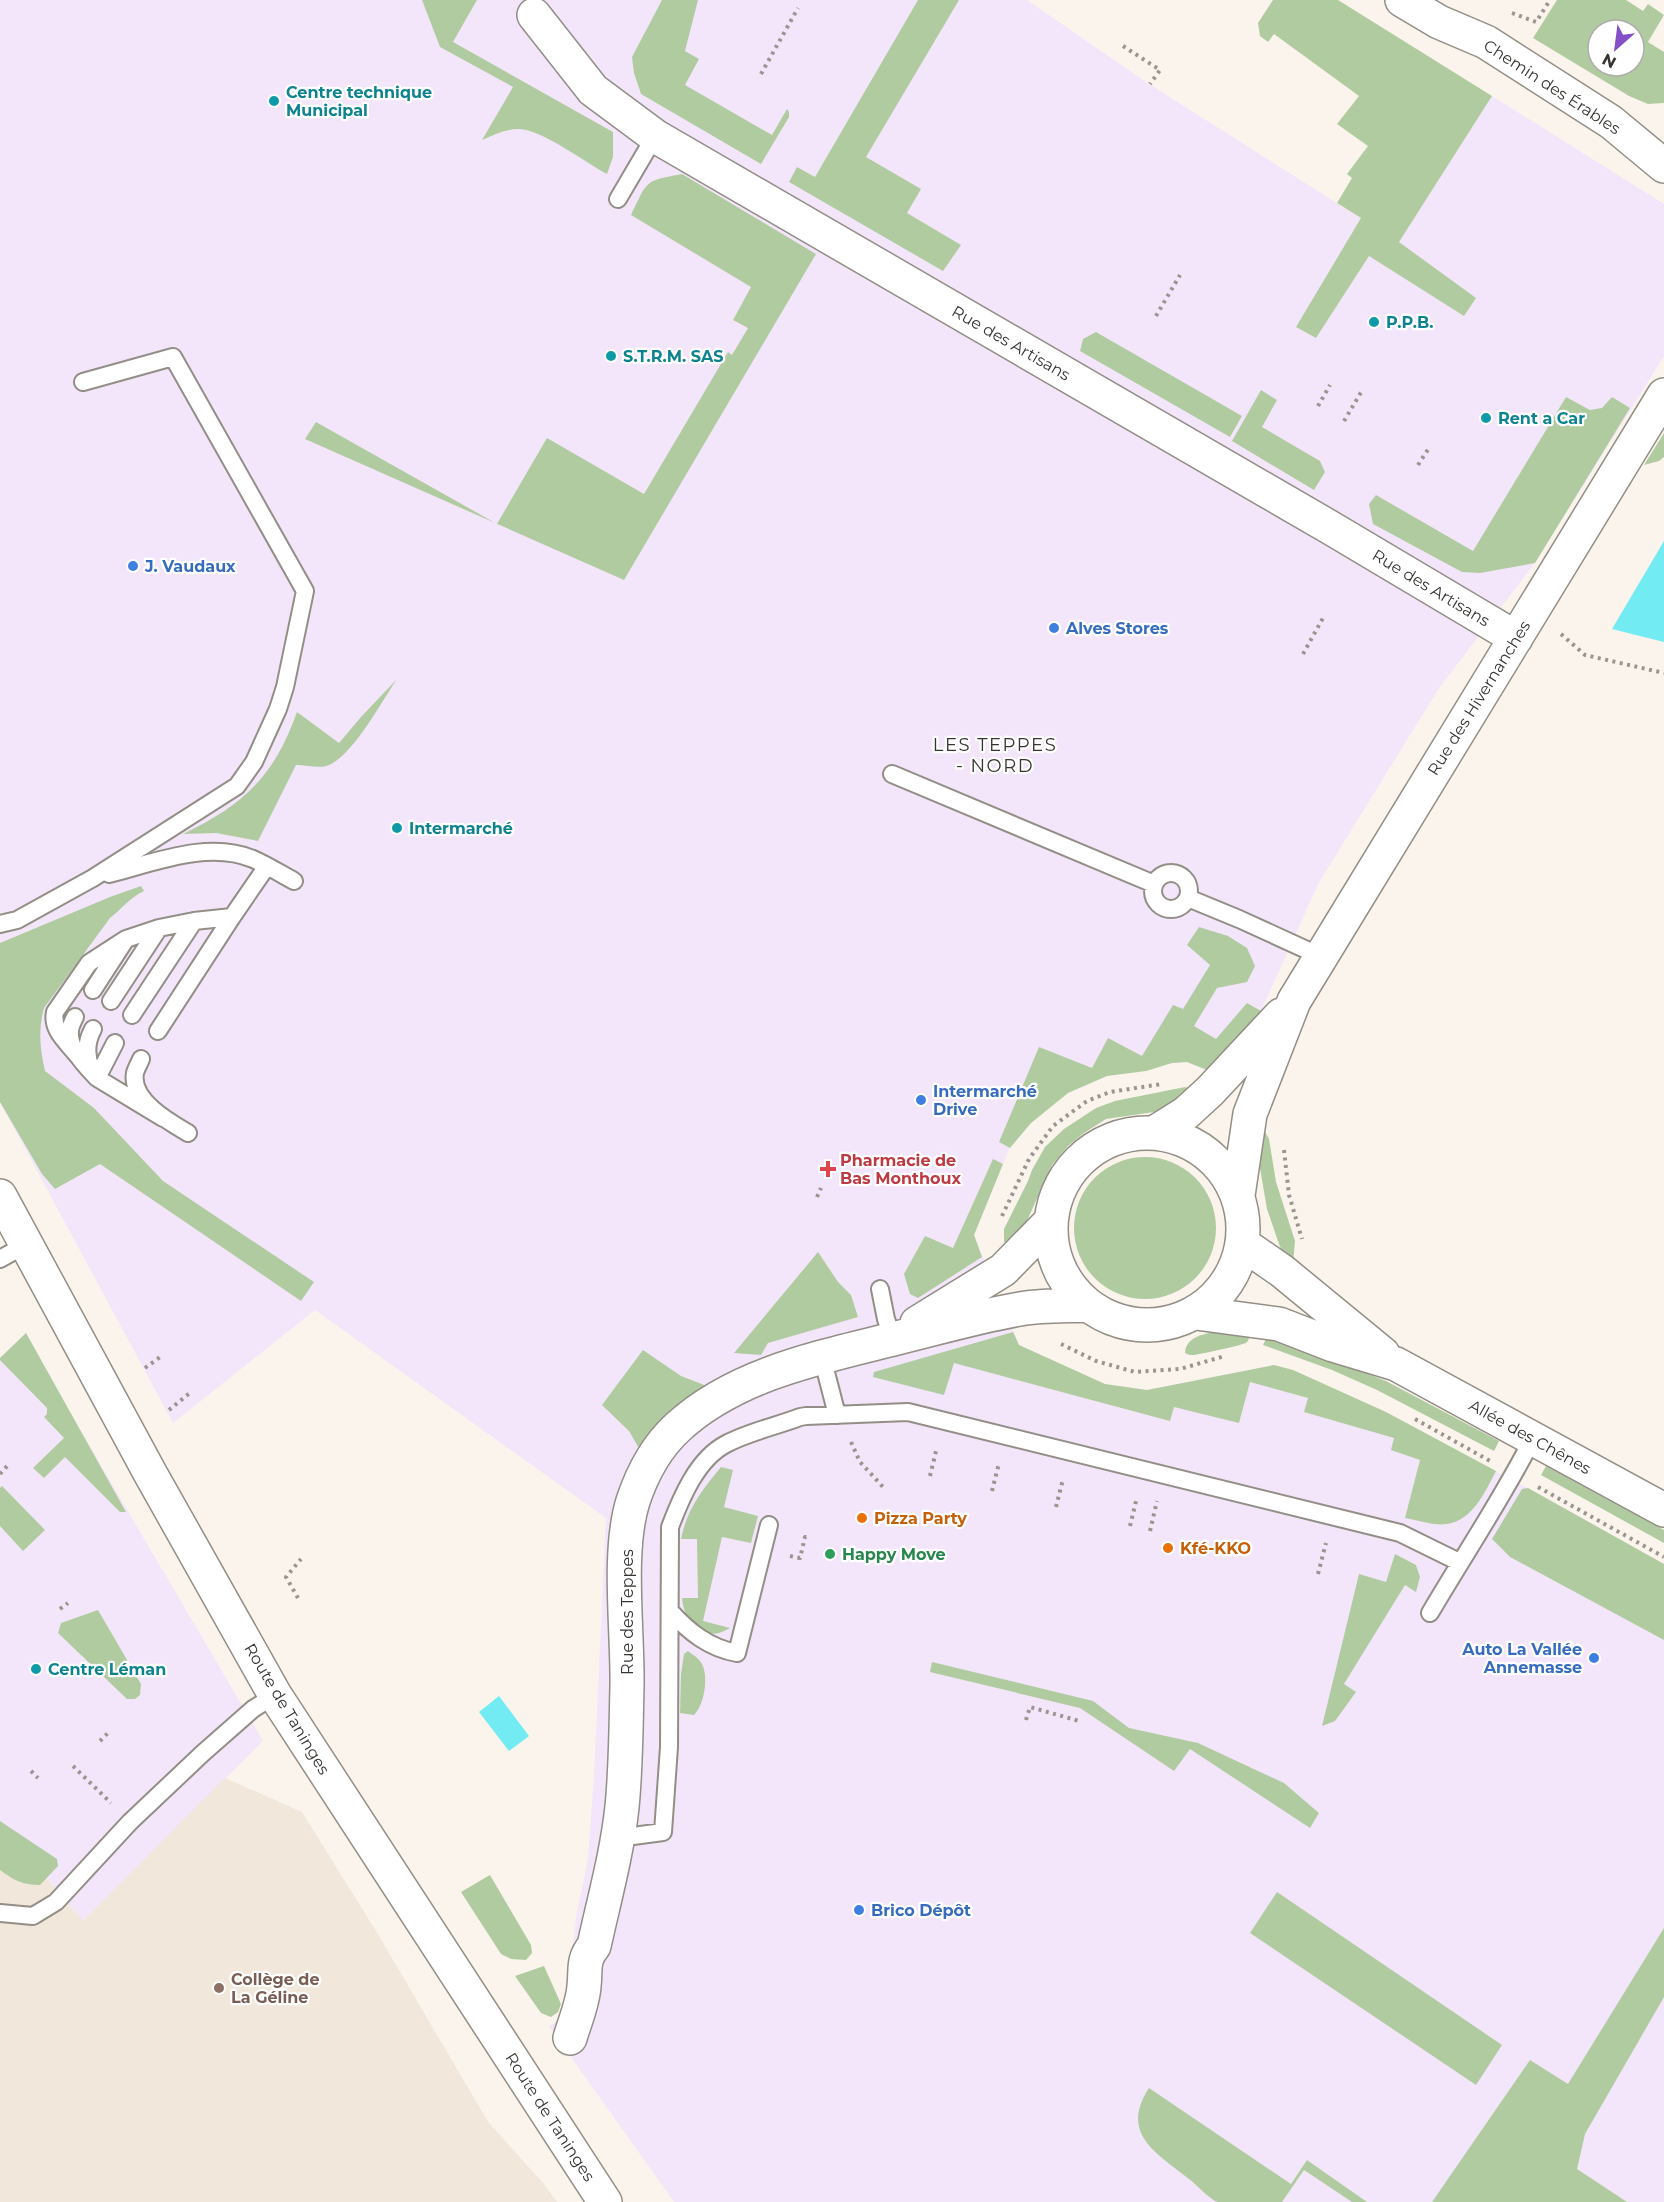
<svg xmlns="http://www.w3.org/2000/svg" width="1664" height="2202" font-family="Montserrat,sans-serif">
<style>
.commercial{fill:#f3e6fa}
.built{fill:#f1e7da}
.green{fill:#b1cba0;fill-rule:evenodd}
.water{fill:#72ebf3}
.lines{fill:none;stroke-linecap:round;stroke-linejoin:round}
.lane-casing{stroke:#938e86;stroke-width:20}
.street-casing{stroke:#938e86;stroke-width:36}
.secondary-casing{stroke:#938e86;stroke-width:36}
.path{stroke:#9a9590;stroke-width:4;stroke-dasharray:3 4.5;stroke-linecap:butt}
.lane{stroke:#fff;stroke-width:16}
.street{stroke:#fff;stroke-width:33}
.secondary{stroke:#fff;stroke-width:33}
.culture-dot{fill:#0f9aa8;stroke:#fff;stroke-width:2}
.shop-dot{fill:#3f7fe0;stroke:#fff;stroke-width:2}
.health-dot{fill:#e0444e;stroke:#fff;stroke-width:2}
.food-dot{fill:#e8710a;stroke:#fff;stroke-width:2}
.leisure-dot{fill:#2e9e5b;stroke:#fff;stroke-width:2}
.education-dot{fill:#8d6e63;stroke:#fff;stroke-width:2}
.labels{text-anchor:middle;dominant-baseline:central;stroke-width:4.5;stroke-linejoin:round;paint-order:stroke}
.street-label{font-size:16px;fill:#373431;stroke:#fff}
.culture-label{font-size:16px;font-weight:bold;fill:#0d838f;stroke:#fff;text-anchor:start}
.shop-label{font-size:16px;font-weight:bold;fill:#366cbe;stroke:#fff;text-anchor:start}
.health-label{font-size:16px;font-weight:bold;fill:#be3a42;stroke:#fff;text-anchor:start}
.food-label{font-size:16px;font-weight:bold;fill:#c56008;stroke:#fff;text-anchor:start}
.leisure-label{font-size:16px;font-weight:bold;fill:#27864d;stroke:#fff;text-anchor:start}
.education-label{font-size:16px;font-weight:bold;fill:#785e54;stroke:#fff;text-anchor:start}
.neighbourhood-label{font-size:18px;letter-spacing:1.5px;fill:#373431;stroke:#fff}
</style>
<rect width="100%" height="100%" fill="#faf4ec"/>
<path class="commercial" d="M 0,0 L 1027,0 L 1146,82 L 1398,242 L 1492,96 L 1664,204 L 1664,356 L 1535,563 L 1439,688 L 1318,884 L 1261,1011 L 1212,1072 L 1187,1062 L 1172,1063 L 1107,1076 L 1067,1093 L 1031,1123 L 1010,1147 L 974,1235 L 1019,1345 L 1105,1384 L 1147,1390 L 1274,1365 L 1384,1414 L 1528,1488 L 1664,1564 L 1664,2202 L 1627,2202 L 1577,2170 L 1550,2202 L 674,2202 L 549,2026 L 566,2016 L 576,1918 L 588,1859 L 594,1775 L 606,1518 L 315,1310 L 173,1423 L 0,1102 Z
M 26,1333 L 59,1394 L 263,1741 L 83,1921 L 34,1863 L 0,1833 L 0,1358 Z"/>
<path class="built" d="M 225,1778 L 302,1812 L 379,1936 L 488,2122 L 544,2184 L 557,2202 L 0,2202 L 0,1833 L 34,1863 L 83,1921 Z"/>
<path class="green" d="M 422,0 L 477,0 L 453,42 L 613,132 L 613,157 L 607,174 C 586,163 540,128 518,129 C 505,129 494,135 482,140 L 513,87 L 440,47 Z
M 662,0 L 698,0 L 685,51 L 699,59 L 685,85 L 772,135 L 787,109 L 789,112 L 789,117 L 761,164 L 641,94 L 634,73 L 632,57 Z
M 918,0 L 959,0 L 866,157 L 921,189 L 907,213 L 961,245 L 943,271 L 789,182 L 797,167 L 815,177 Z
M 1273,0 L 1338,0 L 1492,96 L 1399,242 L 1476,298 L 1464,316 L 1369,256 L 1316,338 L 1296,327 L 1361,218 L 1337,203 L 1352,178 L 1347,174 L 1368,146 L 1337,124 L 1359,96 L 1274,34 L 1268,42 L 1260,36 L 1258,23 Z
M 1557,0 L 1626,0 L 1643,11 L 1648,4 L 1664,15 L 1648,42 L 1664,52 L 1664,103 L 1648,104 L 1629,96 L 1533,38 ZM 1598,30 L 1634,30 L 1634,66 L 1598,66 Z
M 682,174 L 816,254 L 624,580 L 305,439 L 316,422 L 497,524 L 547,438 L 644,494 L 728,352 L 732,355 L 748,328 L 733,320 L 751,287 L 631,215 C 648,181 643,181 682,174 Z
M 1096,332 L 1242,416 L 1230,437 L 1080,351 L 1083,339 Z
M 1261,390 L 1277,400 L 1262,427 L 1320,461 L 1325,472 L 1314,490 L 1232,441 Z
M 1566,397 L 1590,410 L 1602,408 L 1612,397 L 1630,408 L 1535,563 L 1480,573 L 1462,572 L 1373,524 L 1369,504 L 1376,495 L 1473,551 Z
M 1664,433 L 1664,457 L 1659,461 L 1644,465 Z
M 397,679 C 382,701 353,755 329,765 C 321,769 305,765 296,765 L 258,841 L 216,833 L 183,834 C 243,805 274,777 297,712 L 339,743 L 361,717 Z
M 141,886 L 144,891 C 129,898 122,909 110,918 L 44,1008 C 38,1031 40,1049 45,1071 L 94,1108 L 163,1181 L 314,1282 L 301,1301 L 100,1164 L 55,1189 L 42,1174 L 0,1102 L 0,943 L 110,897 Z
M 1199,927 L 1228,936 L 1247,948 L 1255,966 L 1247,982 L 1217,988 L 1194,1026 L 1216,1039 L 1247,1003 L 1261,1011 L 1212,1072 L 1187,1062 L 1172,1063 L 1146,1071 L 1107,1076 L 1068,1093 L 1031,1123 L 1010,1148 L 999,1142 L 1039,1047 L 1092,1068 L 1108,1038 L 1142,1056 L 1173,1005 L 1183,1009 L 1210,965 L 1187,945 Z
M 1185,1087 L 1198,1092 L 1161,1111 L 1106,1119 L 1084,1133 L 1068,1146 L 1052,1165 L 1022,1232 L 1011,1244 L 1004,1242 L 1004,1229 L 1028,1181 L 1032,1170 L 1045,1147 L 1064,1129 L 1096,1108 L 1115,1101 Z
M 1263,1128 L 1269,1139 L 1276,1182 L 1295,1241 L 1293,1264 L 1280,1247 L 1267,1209 L 1258,1157 Z
M1074 1228a71 71 0 1 1 142 0a71 71 0 1 1-142 0Z
M 993,1159 L 1003,1164 L 974,1235 L 982,1257 L 918,1298 L 910,1294 L 904,1274 L 925,1236 L 953,1248 Z
M 818,1252 L 838,1282 L 851,1295 L 858,1317 L 768,1343 L 761,1355 L 734,1353 Z
M 1233,1330 L 1251,1333 C 1250,1335 1249,1340 1247,1342 C 1245,1345 1200,1354 1194,1355 C 1189,1355 1190,1355 1185,1353 C 1186,1332 1217,1332 1233,1330 Z
M 1013,1332 L 1019,1345 L 1105,1384 L 1147,1390 L 1274,1365 L 1293,1370 L 1386,1412 L 1496,1471 C 1485,1492 1473,1520 1447,1524 C 1434,1526 1417,1520 1405,1518 L 1420,1460 L 1391,1450 L 1394,1438 L 1304,1412 L 1308,1398 L 1250,1382 L 1239,1423 L 1174,1407 L 1170,1421 L 954,1363 L 944,1395 L 873,1377 L 874,1372 Z
M 26,1333 L 126,1512 L 120,1512 L 65,1457 L 44,1478 L 33,1468 L 64,1438 L 44,1417 L 47,1414 L 47,1408 L 0,1360 L 0,1358 Z
M 1268,1335 L 1386,1381 L 1499,1441 L 1494,1451 L 1377,1390 L 1332,1370 L 1263,1345 Z
M 643,1350 L 681,1376 L 712,1388 L 640,1450 L 629,1431 L 602,1405 Z
M 1546,1466 L 1664,1530 L 1664,1543 L 1541,1475 Z
M 721,1467 L 733,1470 L 724,1507 L 758,1516 L 751,1543 L 722,1537 L 703,1621 L 730,1628 C 705,1644 684,1624 682,1598 L 698,1598 L 697,1539 L 681,1539 C 687,1509 702,1490 721,1467 Z
M 2,1486 L 45,1530 L 23,1551 L 0,1526 L 0,1488 Z
M 1528,1488 L 1664,1564 L 1664,1640 L 1510,1557 L 1492,1539 L 1522,1489 Z
M 1395,1554 L 1416,1565 L 1420,1577 L 1416,1592 L 1405,1585 L 1344,1684 L 1356,1692 L 1335,1721 L 1322,1726 L 1359,1574 L 1386,1582 Z
M 98,1610 L 141,1684 L 140,1695 L 135,1699 L 127,1699 L 58,1633 L 61,1623 Z
M 688,1651 C 693,1655 699,1658 702,1664 C 709,1677 704,1706 694,1715 L 680,1713 L 681,1674 L 684,1654 Z
M 932,1662 L 1093,1701 L 1129,1728 L 1198,1743 L 1284,1783 L 1319,1813 L 1310,1828 L 1190,1749 L 1174,1771 L 1080,1708 L 930,1672 Z
M 0,1821 L 57,1859 L 58,1866 L 40,1885 C 23,1885 13,1880 0,1870 Z
M 490,1875 L 531,1945 L 532,1953 L 526,1960 L 511,1959 L 501,1954 L 461,1892 Z
M 1277,1892 L 1502,2045 L 1476,2085 L 1250,1933 Z
M 1664,1928 L 1664,1997 L 1585,2134 L 1577,2169 L 1627,2202 L 1432,2202 L 1530,2060 L 1568,2084 Z
M 544,1966 L 561,2004 L 558,2012 L 551,2017 L 541,2013 L 515,1976 Z
M 1149,2088 L 1291,2184 L 1307,2160 L 1367,2202 L 1352,2202 L 1304,2170 L 1282,2202 C 1269,2202 1227,2202 1218,2202 C 1210,2200 1196,2184 1189,2179 C 1157,2153 1119,2134 1149,2088 Z"/>
<path class="water" d="M 1664,541 L 1664,642 L 1612,629 Z
M 499,1696 L 529,1736 L 509,1751 L 479,1712 Z"/>
<g class="lines">
<defs>
<path id="lane" d="M 618,199 L 655,136
M 892,774 L 1154,884
M1153 891a18 18 0 1 1 36 0a18 18 0 1 1-36 0Z
M 109,874 C 153,863 208,840 253,859 C 267,865 281,874 294,881
M 1188,898 L 1239,919 L 1320,956
M 0,924 L 17,920 L 93,878 L 237,786 L 254,762 L 278,709 L 285,687 L 305,591 L 173,357 L 83,382
M 93,990 L 126,939 L 159,928
M 111,1001 L 159,928 L 194,921
M 132,1015 L 194,921 L 232,917
M 75,1017 C 73,1021 70,1027 70,1031 C 68,1049 86,1066 97,1078
M 158,1031 L 232,917 L 267,866
M 115,1043 L 97,1078 L 163,1118
M 78,1056 C 67,1042 51,1030 55,1012 L 89,963 L 126,939
M 141,1059 C 139,1064 136,1069 135,1073 C 130,1100 169,1122 188,1133
M 91,1068 C 85,1054 86,1042 93,1029
M 0,1259 L 27,1244
M 880,1289 L 886,1319 L 893,1339
M 822,1357 L 837,1415
M 670,1611 C 689,1632 709,1648 737,1653 L 769,1525
M 1430,1613 C 1464,1555 1502,1499 1533,1438
M 618,1838 L 663,1832 L 669,1747 L 670,1527 C 681,1498 697,1459 726,1444 C 748,1432 777,1426 800,1417 L 806,1416 L 908,1412 L 1400,1533 L 1459,1562
M 0,1913 L 33,1916 L 56,1902 L 130,1822 L 203,1753 L 253,1709 L 275,1695"/>
<path id="street" d="M 1402,0 L 1439,22 L 1486,42 L 1611,122 L 1664,166
M 534,15 L 593,90 L 655,136 L 1331,528 L 1516,638
M 1154,1133 L 1186,1113 L 1210,1091 L 1281,1015
M1051 1229a96 96 0 1 1 192 0a96 96 0 1 1-192 0Z
M 1238,1195 L 1250,1114 L 1294,1001 L 1664,395
M 1243,1244 L 1282,1271 L 1383,1354
M 1196,1313 L 1279,1324 L 1333,1345 L 1396,1364 L 1664,1510
M 917,1323 L 1003,1270 L 1051,1221
M 570,2038 C 575,2021 583,2003 584,1986 C 586,1970 582,1960 594,1946 C 604,1900 617,1854 622,1807 C 626,1767 626,1726 627,1686 C 628,1631 617,1552 633,1501 C 642,1474 656,1447 678,1427 C 737,1373 822,1357 897,1338 C 938,1328 979,1316 1020,1309 C 1043,1305 1066,1306 1088,1305"/>
<path id="secondary" d="M 0,1196 L 150,1473 L 275,1695 L 605,2202"/>
</defs>
<use href="#lane" class="lane-casing"/>
<use href="#street" class="street-casing"/>
<use href="#secondary" class="secondary-casing"/>
<path class="path" d="M 1512,13 L 1536,22 L 1550,0
M 1123,46 L 1160,70 L 1150,84
M 761,74 L 798,8
M 1156,316 L 1180,275
M 1318,406 L 1330,385
M 1344,421 L 1363,389
M 1418,465 L 1429,448
M 1561,634 L 1585,655 L 1664,673
M 1303,654 L 1323,618
M 1284,1150 L 1289,1195 L 1302,1239
M 817,1197 L 821,1188
M 1002,1216 L 1029,1159 L 1053,1126 L 1087,1101 L 1110,1092 L 1162,1084
M 1061,1344 L 1096,1361 L 1135,1372 L 1180,1369 L 1225,1356
M 145,1368 L 163,1355
M 169,1410 L 191,1392
M 1415,1419 L 1490,1461
M 851,1442 L 860,1462 L 883,1487
M 0,1474 L 8,1465
M 930,1476 L 937,1447
M 1538,1487 L 1664,1557
M 992,1491 L 999,1463
M 1056,1507 L 1063,1479
M 1130,1526 L 1137,1497
M 1150,1531 L 1157,1501
M 790,1556 L 800,1558 L 805,1537 L 809,1538
M 1318,1574 L 1326,1543
M 298,1598 L 286,1577 L 301,1559
M 60,1609 L 68,1603
M 1026,1720 L 1030,1707 L 1079,1721
M 100,1741 L 110,1731
M 73,1766 L 111,1803
M 31,1771 L 38,1778"/>
<use href="#lane" class="lane"/>
<use href="#street" class="street"/>
<use href="#secondary" class="secondary"/>
</g>
<g class="culture-dot">
<circle cx="274" cy="101" r="6"/>
<circle cx="1374" cy="322" r="6"/>
<circle cx="611" cy="356" r="6"/>
<circle cx="1486" cy="418" r="6"/>
<circle cx="397" cy="828" r="6"/>
<circle cx="36" cy="1669" r="6"/>
</g>
<g class="shop-dot">
<circle cx="133" cy="566" r="6"/>
<circle cx="1054" cy="628" r="6"/>
<circle cx="921" cy="1100" r="6"/>
<circle cx="1594" cy="1658" r="6"/>
<circle cx="859" cy="1910" r="6"/>
</g>
<path class="health-dot" d="M825 1160h6v6h6v6h-6v6h-6v-6h-6v-6h6z"/>
<g class="food-dot">
<circle cx="862" cy="1518" r="6"/>
<circle cx="1168" cy="1548" r="6"/>
</g>
<circle class="leisure-dot" cx="830" cy="1554" r="6"/>
<circle class="education-dot" cx="219" cy="1988" r="6"/>
<g class="labels">
<g class="street-label">
<text transform="translate(1552 87) rotate(33)">Chemin des Érables</text>
<text transform="translate(1011 343) rotate(30)">Rue des Artisans</text>
<text transform="translate(1431 588) rotate(31)">Rue des Artisans</text>
<text transform="translate(1479 698) rotate(-58)">Rue des Hivernanches</text>
<text transform="translate(1530 1437) rotate(29)">Allée des Chênes</text>
<text transform="translate(627 1612) rotate(-90)">Rue des Teppes</text>
<text transform="translate(287 1709) rotate(59)">Route de Taninges</text>
<text transform="translate(550 2117) rotate(57)">Route de Taninges</text>
</g>
<g class="culture-label">
<text x="286" y="92">Centre technique<tspan x="286" dy="18">Municipal</tspan></text>
<text x="1386" y="322">P.P.B.</text>
<text x="623" y="356">S.T.R.M. SAS</text>
<text x="1498" y="418">Rent a Car</text>
<text x="409" y="828">Intermarché</text>
<text x="48" y="1669">Centre Léman</text>
</g>
<g class="shop-label">
<text x="145" y="566">J. Vaudaux</text>
<text x="1066" y="628">Alves Stores</text>
<text x="933" y="1091">Intermarché<tspan x="933" dy="18">Drive</tspan></text>
<text x="1582" y="1649" text-anchor="end">Auto La Vallée<tspan x="1582" dy="18">Annemasse</tspan></text>
<text x="871" y="1910">Brico Dépôt</text>
</g>
<g class="health-label">
<text x="840" y="1160">Pharmacie de<tspan x="840" dy="18">Bas Monthoux</tspan></text>
</g>
<g class="food-label">
<text x="874" y="1518">Pizza Party</text>
<text x="1180" y="1548">Kfé-KKO</text>
</g>
<g class="leisure-label">
<text x="842" y="1554">Happy Move</text>
</g>
<g class="education-label">
<text x="231" y="1979">Collège de<tspan x="231" dy="18">La Géline</tspan></text>
</g>
<g class="neighbourhood-label">
<text x="995" y="745">LES TEPPES<tspan x="995" dy="21">- NORD</tspan></text>
</g>
</g>
<g transform="translate(1616 48) rotate(208)"><circle r="28" fill="#ffffff" stroke="#afaead" stroke-width="1.5"/>
<path d="M0-4.5L10 22L0 15L-10 22Z" fill="#854fc7"/>
<text y="-9" font-size="16" font-weight="bold" text-anchor="middle" fill="#373431">N</text>
</g>
</svg>
